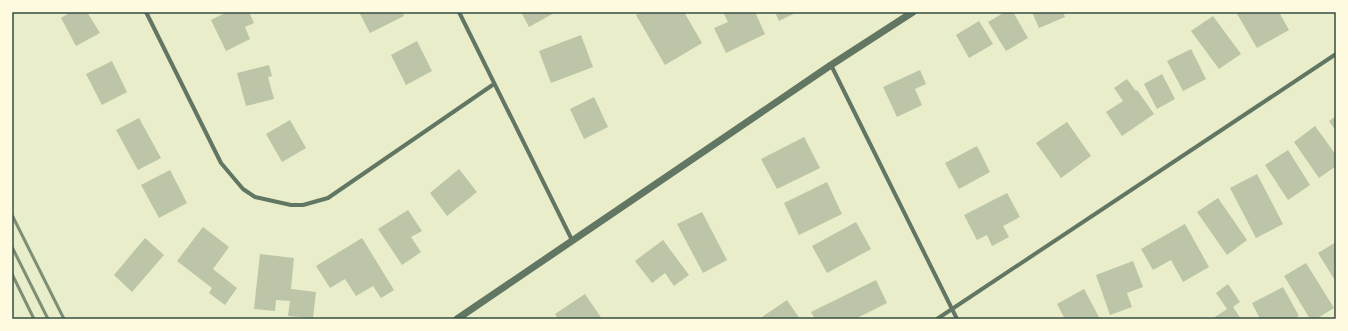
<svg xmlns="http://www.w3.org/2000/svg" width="1348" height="331" font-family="'Times New Roman',serif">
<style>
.building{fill:#bcc5a7}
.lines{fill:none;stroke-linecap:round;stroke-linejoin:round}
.minor{stroke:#617663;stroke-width:4}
.tertiary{stroke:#617663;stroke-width:7}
.rail{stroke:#7c8e77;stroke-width:3}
.neatline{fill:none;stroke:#344e41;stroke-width:1.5}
</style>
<rect width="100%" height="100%" fill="#e9edc9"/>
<path class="building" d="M 71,12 L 87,12 L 100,33 L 76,46 L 61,18 Z
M 227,12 L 249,12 L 254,23 L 245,27 L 250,39 L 226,51 L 211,20 Z
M 359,12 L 402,12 L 404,16 L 370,33 Z
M 521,12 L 556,12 L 529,27 Z
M 641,12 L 684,12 L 702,43 L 665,65 L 636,15 Z
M 723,12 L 755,12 L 765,34 L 726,53 L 714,28 L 728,22 Z
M 775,12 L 797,12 L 779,21 Z
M 1005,12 L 1013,12 L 1028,38 L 1006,51 L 988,22 Z
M 1032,12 L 1063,12 L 1065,17 L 1039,28 Z
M 1236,12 L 1279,12 L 1289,30 L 1257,48 Z
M 1213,16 L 1241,54 L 1219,69 L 1191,31 Z
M 979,21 L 993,44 L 969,58 L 956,35 Z
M 581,35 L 593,67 L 551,83 L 539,51 Z
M 417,41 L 432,71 L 406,85 L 391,55 Z
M 1191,49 L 1206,79 L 1183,91 L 1167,61 Z
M 112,61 L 127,92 L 102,105 L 86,74 Z
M 269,65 L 272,76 L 268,77 L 274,99 L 246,106 L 237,73 Z
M 920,70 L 926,84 L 915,89 L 922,105 L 897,117 L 883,87 Z
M 1162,74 L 1175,99 L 1157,109 L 1144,84 Z
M 1127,79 L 1136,91 L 1137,90 L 1154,114 L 1122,136 L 1106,112 L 1123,101 L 1114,88 Z
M 594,97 L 608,127 L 584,139 L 570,109 Z
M 1336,116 L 1336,131 L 1329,121 Z
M 139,118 L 161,158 L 138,170 L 116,130 Z
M 290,120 L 306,148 L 282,162 L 266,134 Z
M 1067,122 L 1091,156 L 1061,178 L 1036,143 Z
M 1315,126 L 1336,155 L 1336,166 L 1319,178 L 1294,142 Z
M 804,137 L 820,168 L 777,189 L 761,159 Z
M 977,146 L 990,172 L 959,189 L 945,163 Z
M 1288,150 L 1310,185 L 1288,200 L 1265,165 Z
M 459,169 L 477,192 L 447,216 L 430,193 Z
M 170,170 L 187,203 L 159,218 L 141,185 Z
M 1257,174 L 1283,224 L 1256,238 L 1230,188 Z
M 827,182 L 842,214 L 799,235 L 784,203 Z
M 1007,193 L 1020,217 L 1003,226 L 1009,237 L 992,246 L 987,235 L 977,240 L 964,215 Z
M 1218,198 L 1247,240 L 1227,255 L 1197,212 Z
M 408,210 L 422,231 L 411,237 L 421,252 L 402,265 L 378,229 Z
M 702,212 L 727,260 L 703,273 L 677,224 Z
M 856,222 L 871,249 L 827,273 L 812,246 Z
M 1185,224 L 1209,267 L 1183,282 L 1171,260 L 1153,270 L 1141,249 Z
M 203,227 L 229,247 L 213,269 L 237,288 L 225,305 L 209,293 L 212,288 L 177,261 Z
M 145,238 L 164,255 L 132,292 L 114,275 Z
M 362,238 L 394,290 L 381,298 L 373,286 L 356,296 L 345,279 L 330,288 L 316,266 Z
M 663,240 L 689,275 L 674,286 L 665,273 L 652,283 L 635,261 Z
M 1336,242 L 1336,282 L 1318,253 Z
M 260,254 L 294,258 L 291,289 L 316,292 L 313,318 L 288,316 L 290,301 L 276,300 L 275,311 L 254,309 Z
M 1133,261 L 1143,287 L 1127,293 L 1132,307 L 1110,315 L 1096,275 Z
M 1306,263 L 1334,308 L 1316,319 L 1310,319 L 1284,276 Z
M 876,280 L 887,303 L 855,319 L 815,319 L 811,312 Z
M 1228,284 L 1240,302 L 1233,307 L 1241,319 L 1212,319 L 1227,309 L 1216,293 Z
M 1283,287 L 1299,316 L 1293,319 L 1260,319 L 1252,303 Z
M 1084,289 L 1100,319 L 1065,319 L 1057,304 Z
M 585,294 L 602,319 L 558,319 L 555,314 Z
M 787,300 L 800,319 L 763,319 L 762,317 Z"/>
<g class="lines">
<path class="minor" d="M 146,12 L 221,163 L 243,189 L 255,197 L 291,205 L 303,205 L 328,198 L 494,84
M 459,12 L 572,240
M 831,65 L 957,319
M 937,319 L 1336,54"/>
<path class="tertiary" d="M 457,319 L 831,65 L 913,12"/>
<path class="rail" d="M 12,215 L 64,319
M 12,247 L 48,319
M 12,274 L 34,319"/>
</g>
<rect width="1348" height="331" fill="none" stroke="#fefae0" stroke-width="26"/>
<rect x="13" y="13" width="1322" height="305" class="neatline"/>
</svg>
